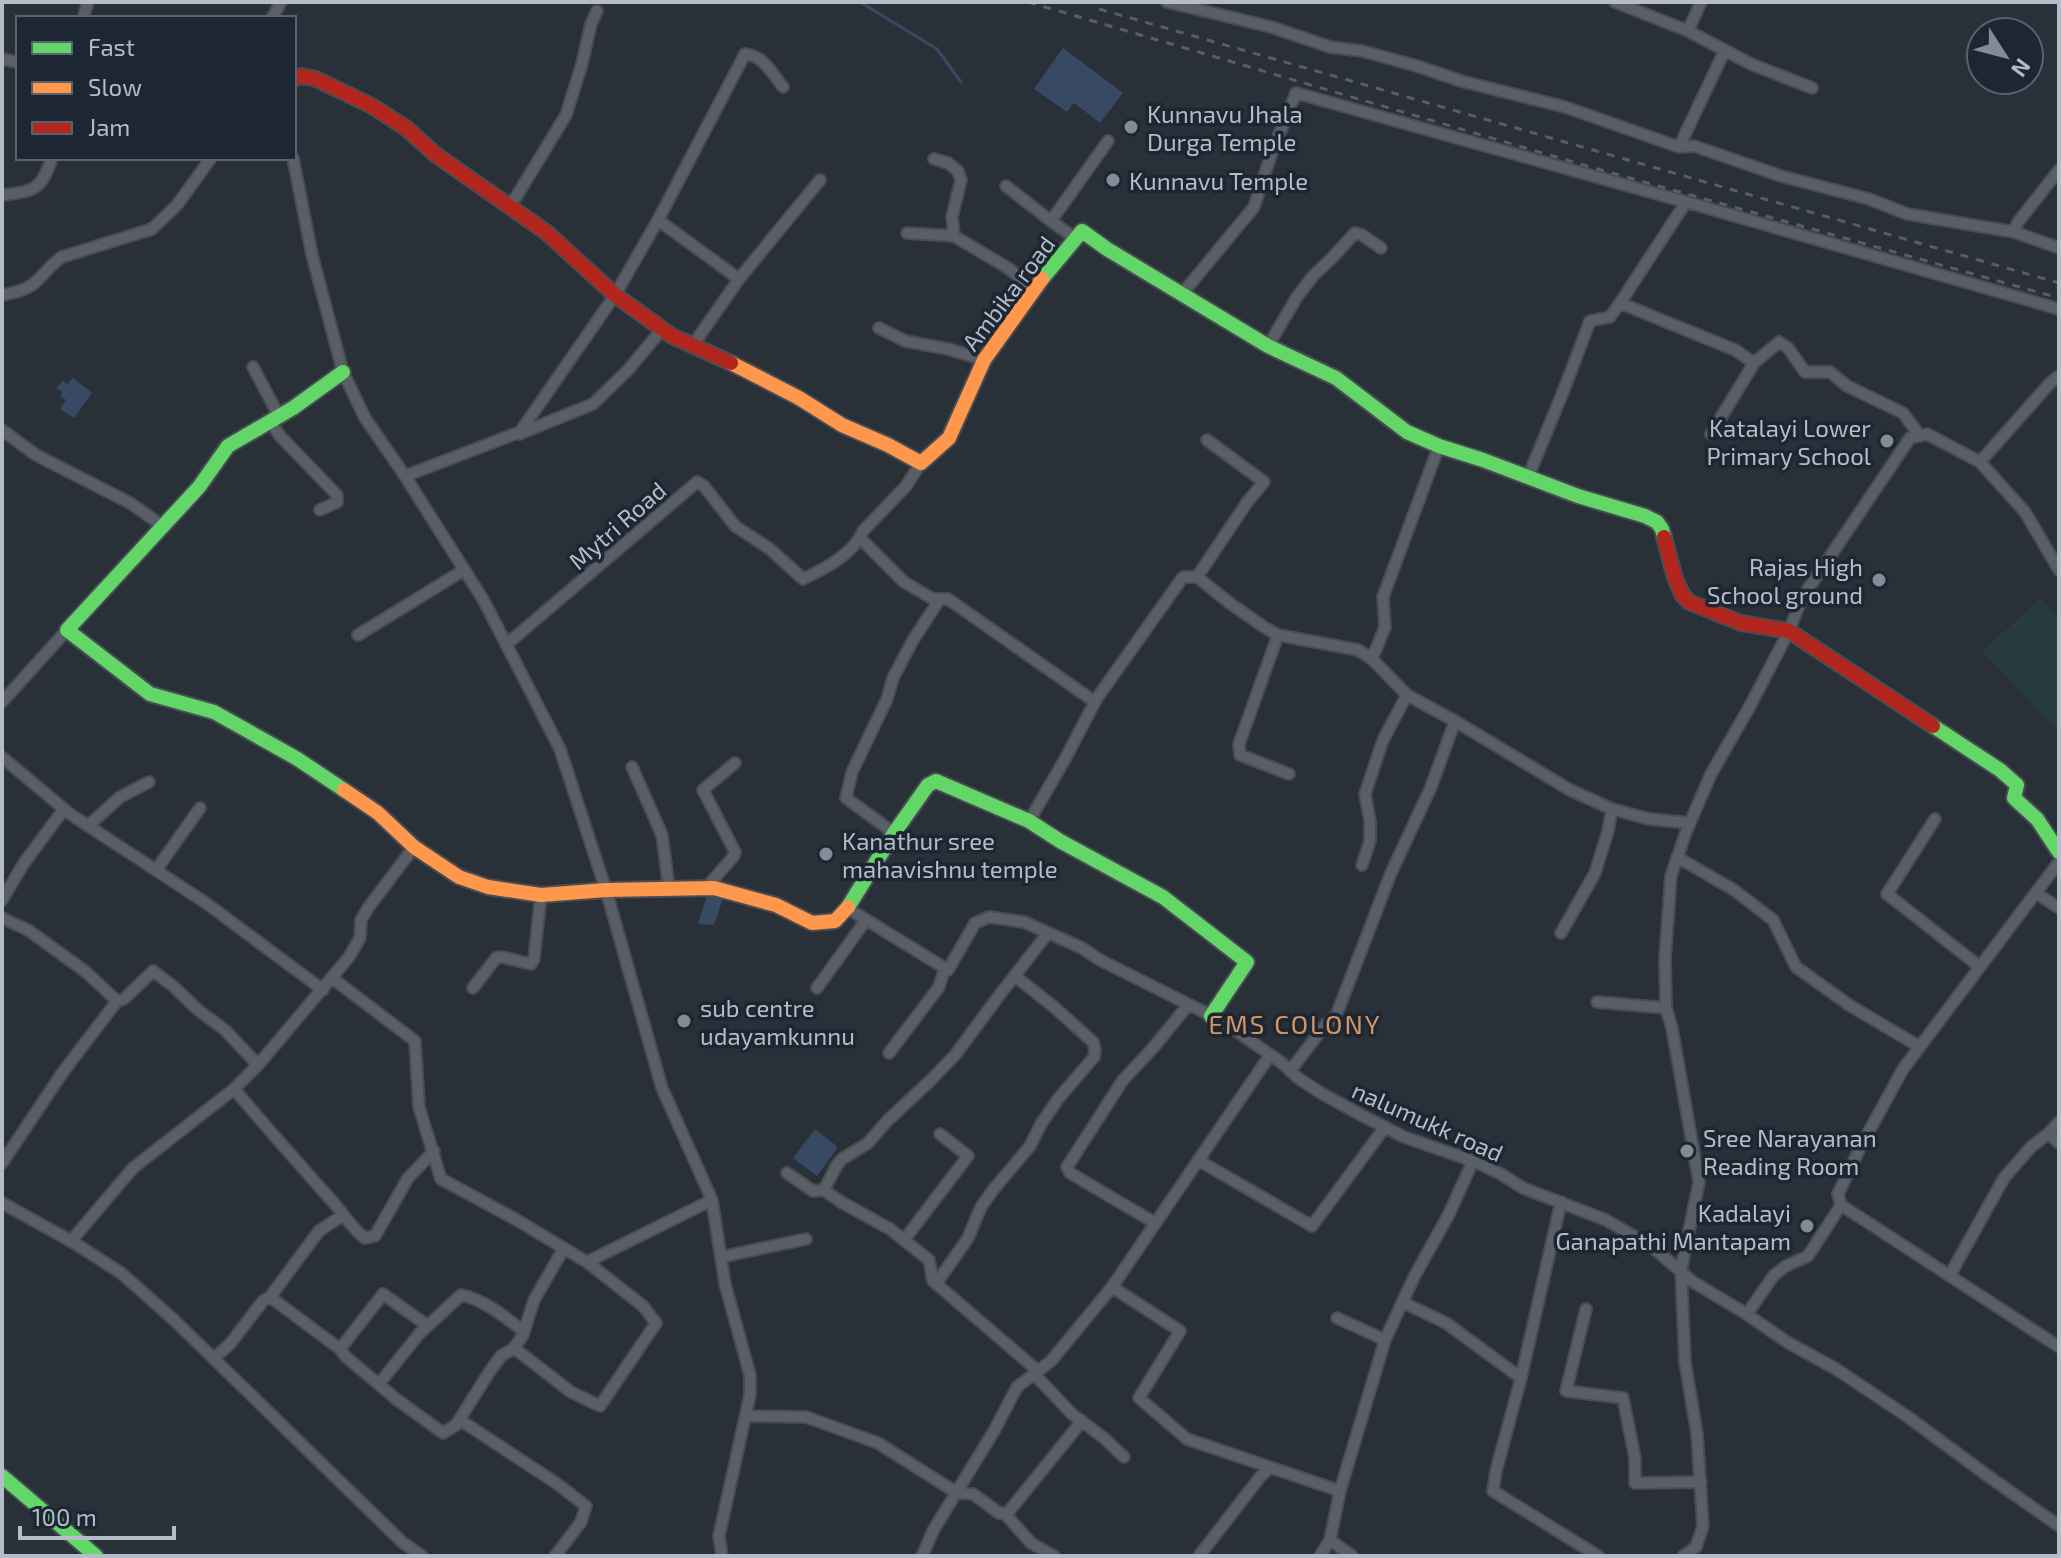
<svg xmlns="http://www.w3.org/2000/svg" width="2061" height="1558" font-family="'Exo 2',sans-serif">
<style>
.green{fill:#273a3e}
.water{fill:#384963}
.lines{fill:none;stroke-linecap:round;stroke-linejoin:round}
.stream{stroke:#384963;stroke-width:3}
.street-casing{stroke:#484c53;stroke-width:14}
.fast-casing{stroke:#484c53;stroke-width:18}
.slow-casing{stroke:#484c53;stroke-width:18}
.jam-casing{stroke:#484c53;stroke-width:18}
.street{stroke:#5a5e66;stroke-width:10}
.fast{stroke:#63d668;stroke-width:14}
.slow{stroke:#ff974d;stroke-width:14}
.jam{stroke:#b3261e;stroke-width:14}
.rail{stroke:#595d64;stroke-width:3;stroke-dasharray:8 8;stroke-linecap:butt}
.poi-dot{fill:#848b96;stroke:#1d2633;stroke-width:3}
.labels{text-anchor:middle;dominant-baseline:central;stroke-width:7;stroke-linejoin:round;paint-order:stroke}
.poi-label{font-size:24px;fill:#b4bcc9;stroke:#1d2633;text-anchor:start}
.street-label{font-size:24px;fill:#b4bcc9;stroke:#1d2633}
.neighbourhood-label{font-size:26px;letter-spacing:2px;fill:#d59563;stroke:#1d2633}
</style>
<rect width="100%" height="100%" fill="#2a3038"/>
<path class="green" d="M 2041,597 L 2059,619 L 2059,731 L 1982,652 Z"/>
<path class="water" d="M 1063,48 L 1123,93 L 1100,123 L 1074,103 L 1067,112 L 1034,89 Z
M 73,378 L 92,393 L 74,418 L 60,409 L 66,400 L 60,396 L 63,392 L 56,388 L 63,381 L 67,384 Z
M 708,893 L 723,898 L 714,925 L 698,924 Z
M 815,1129 L 838,1147 L 817,1176 L 793,1158 Z"/>
<g class="lines">
<path class="stream" d="M 860,2 L 937,49 L 961,82"/>
<defs>
<path id="street" d="M 1167,2 L 1271,27 L 1330,47 L 1362,51 L 1417,66 L 1461,81 L 1565,107 L 1679,147 L 1694,146 L 1781,176 L 1869,199 L 1907,214 L 2014,232 L 2059,248
M 1615,2 L 1688,31 L 1751,64 L 1812,88
M 83,18 L 88,2
M 272,18 L 281,2
M 1688,31 L 1701,2
M 2,59 L 18,62
M 1679,147 L 1725,50
M 293,158 L 312,255 L 343,372 L 365,418 L 405,476 L 484,601 L 560,749 L 606,890 L 662,1088 L 712,1200
M 934,159 L 948,163 L 958,171 L 961,180 L 952,217 L 954,236
M 1006,186 L 1051,221
M 2,195 C 35,191 41,190 52,158
M 507,206 L 516,197 L 566,115 L 582,64 L 591,24 L 597,11
M 658,220 L 739,279
M 2014,232 L 2018,222 L 2059,170
M 907,233 L 954,236 L 1008,268 L 1034,289
M 1076,239 L 1051,221 L 1108,141
M 1182,294 L 1254,207 L 1272,152 L 1296,93 L 1686,202 L 2059,309
M 2,295 C 13,293 24,291 33,284 C 45,275 48,266 62,257 L 152,229 L 177,205 L 211,158
M 1620,303 L 1686,202
M 879,328 L 905,341 L 948,349 L 984,360
M 693,345 L 739,279 L 820,180
M 1268,346 L 1297,297 L 1313,276 L 1332,258 L 1355,233 L 1362,235 L 1381,248
M 253,367 L 279,416
M 270,421 L 280,436 L 337,495 L 337,502 L 320,510
M 2,430 L 36,455 L 130,503 L 163,526
M 519,434 L 593,404 L 628,370 L 663,328
M 1711,434 L 1754,363 L 1779,342 L 1788,348 L 1805,372 L 1830,372 L 1847,386 L 1903,413 L 1920,436
M 1980,462 L 2051,382 L 2059,376
M 405,476 L 520,432 L 615,295 L 658,220 L 745,54 C 763,55 773,74 783,87
M 1528,477 L 1563,392 L 1590,321 L 1610,317 L 1620,303 L 1735,350 L 1754,363
M 860,538 L 904,582 L 933,599 L 948,599 L 1095,702
M 1197,577 L 1231,604 L 1264,627 L 1278,635 L 1358,650 L 1372,659 L 1407,695 L 1455,721
M 358,635 L 464,570
M 1278,635 L 1239,744 L 1240,755 L 1289,774
M 506,645 L 697,482 L 704,486 L 735,526 L 770,549 L 803,579 C 824,569 854,554 863,531 L 906,486 L 921,463
M 1372,659 L 1385,627 L 1383,597 L 1439,446
M 2,702 L 67,630
M 2,757 L 70,814 L 206,903 L 323,990
M 632,767 L 662,835 L 669,889
M 1935,819 L 1887,894 L 1980,967
M 1029,821 L 1064,761 L 1097,698 L 1183,577 L 1197,577 L 1248,501 L 1264,482 L 1207,440
M 88,826 L 120,797 L 149,782
M 894,833 L 846,798 L 852,772 L 887,699 L 893,678 L 913,640 L 940,599
M 1677,857 L 1734,890 L 1773,920 L 1796,967 L 1849,1005 L 1920,1047
M 1362,865 L 1370,841 L 1370,821 L 1365,794 L 1383,740 L 1407,695
M 156,870 L 200,808
M 705,889 L 734,856 L 735,852 L 703,790 L 735,763
M 2036,893 L 2059,908
M 2,900 L 24,863 L 64,809
M 847,908 L 948,970 L 975,923 L 989,917 L 1024,922 L 1082,948 L 1100,960 L 1204,1012 L 1235,1030 L 1282,1063 L 1298,1078 L 1321,1093 L 1363,1116 L 1404,1137 L 1473,1161 L 1501,1174 L 1523,1188 L 1606,1220 L 1651,1246 L 1693,1282 L 1745,1313 L 1787,1342 L 1836,1369 L 1908,1417 L 1988,1476 L 2059,1526
M 2,918 L 28,930 L 86,972 L 117,1001 L 124,999 L 153,971 L 173,986 L 198,1010 L 225,1030 L 258,1065
M 1561,933 L 1595,873 L 1608,831 L 1612,809
M 332,978 L 415,1041 L 419,1107 L 441,1179 L 515,1219 L 587,1262 L 712,1200 L 725,1284 L 750,1375 L 750,1395 L 719,1536 L 722,1556
M 473,988 L 496,958 L 502,957 L 531,964 L 534,959 L 541,895
M 817,988 L 866,920
M 1597,1002 L 1666,1008
M 889,1053 L 939,987 L 945,968
M 1290,1071 L 1326,1024 L 1336,1016 L 1391,873 L 1431,787 L 1455,721 L 1570,790 L 1612,809 L 1649,819 L 1690,823
M 234,1089 C 266,1127 299,1164 332,1201 C 344,1214 351,1228 365,1238 L 375,1236 L 408,1178 L 434,1151
M 2049,1133 L 2059,1122
M 1198,1160 L 1312,1226 L 1385,1127
M 2,1163 L 63,1072 L 117,1001
M 787,1173 L 813,1191 L 824,1190 L 841,1202 L 890,1229 L 929,1260 L 933,1281 L 1038,1371
M 824,1190 L 837,1165 L 842,1159 L 868,1143 L 887,1121 L 930,1081 L 955,1055 L 1001,993 L 1048,933
M 2,1203 L 71,1241 L 121,1273 L 173,1319 L 402,1542 L 422,1556
M 1841,1205 L 1838,1194 L 1861,1146 L 1903,1069 L 2059,862
M 1155,1223 L 1070,1173 L 1067,1167 L 1123,1080 L 1153,1048 L 1188,1005
M 904,1240 L 968,1156 L 940,1134
M 71,1241 L 133,1168 L 234,1089 L 258,1065 L 349,957 L 360,938 L 361,920 L 368,908 L 414,847
M 721,1257 L 806,1239
M 1950,1275 L 2004,1178 L 2031,1147 L 2049,1133 L 2059,1143
M 936,1284 L 968,1238 L 981,1207 L 993,1190 L 1030,1146 L 1041,1124 L 1058,1099 L 1094,1057 L 1095,1050 L 1093,1042 L 1054,1007 L 1015,976
M 1112,1287 L 1180,1331 L 1139,1398 L 1187,1439 L 1340,1491 L 1385,1340
M 270,1297 L 319,1231 L 343,1215
M 1402,1302 L 1446,1323 L 1521,1378 L 1561,1202
M 1586,1309 L 1566,1391 L 1623,1398 L 1635,1458 L 1635,1483 L 1701,1482
M 1747,1314 L 1774,1275 L 1786,1266 L 1808,1256 L 1841,1205 L 2059,1347
M 1337,1318 L 1385,1340 L 1414,1277 L 1449,1214 L 1473,1161
M 514,1348 L 571,1392 L 600,1406 L 656,1323 L 643,1306 L 587,1262
M 340,1349 L 383,1294 L 428,1326
M 214,1358 L 230,1344 L 263,1301 L 270,1297 L 340,1349 L 345,1356 L 396,1399 L 443,1433 L 456,1425 L 490,1371 L 501,1356 L 514,1348 L 523,1335 L 534,1300 L 564,1248
M 1034,1374 L 1072,1414 L 1104,1438 L 1124,1457
M 1521,1378 L 1496,1471 L 1493,1491 L 1598,1556
M 379,1384 L 419,1334 L 461,1295 C 483,1299 507,1318 524,1332
M 746,1416 L 806,1417 L 878,1443 L 957,1493 L 973,1494 L 999,1513 L 1008,1513
M 460,1420 L 556,1483 L 586,1506 L 581,1522 L 555,1556
M 1330,1540 L 1352,1556
M 922,1556 L 934,1529 L 994,1431 L 1017,1387 L 1051,1361 L 1112,1287 L 1270,1055
M 1054,1556 L 1031,1543 L 1006,1515 L 1082,1421
M 1199,1556 L 1260,1477 L 1270,1467
M 1320,1556 L 1330,1540 L 1340,1491
M 1683,1556 L 1696,1547 L 1703,1526 L 1697,1434 L 1685,1362 L 1681,1270 L 1699,1182 L 1672,1028 L 1666,1008 L 1665,958 L 1671,876 L 1686,832 L 1711,774 L 1750,706 L 1789,631 L 1802,598 L 1910,438 L 1927,434 L 1980,462 L 2025,512 L 2059,570"/>
<path id="fast" d="M 1042,279 L 1082,231 L 1107,249 L 1268,346 L 1336,378 L 1407,432 L 1439,446 L 1483,460 L 1578,496 L 1645,516 L 1657,522 L 1662,529 L 1664,537
M 343,372 L 293,408 L 228,446 L 199,487 L 67,630 L 150,694 L 214,712 L 296,758 L 344,790
M 1933,726 L 2000,770 L 2017,785 L 2014,798 L 2037,819 L 2059,852
M 848,907 L 894,833 L 928,785 L 936,781 L 1029,821 L 1060,841 L 1163,897 L 1247,962 L 1211,1016
M 2,1476 L 96,1556"/>
<path id="slow" d="M 731,363 L 799,398 L 842,425 L 888,445 L 921,463 L 949,438 L 984,360 L 1042,279
M 344,790 L 378,813 L 414,847 L 459,877 L 488,887 L 541,895 L 606,890 L 714,888 L 776,905 L 812,923 L 835,921 L 848,907"/>
<path id="jam" d="M 294,78 L 302,76 L 316,79 L 372,106 L 406,128 L 436,155 L 546,232 L 615,295 L 672,336 L 731,363
M 1664,537 L 1675,578 L 1682,594 L 1689,602 L 1741,623 L 1789,631 L 1933,726"/>
</defs>
<use href="#street" class="street-casing"/>
<use href="#fast" class="fast-casing"/>
<use href="#slow" class="slow-casing"/>
<use href="#jam" class="jam-casing"/>
<use href="#street" class="street"/>
<use href="#fast" class="fast"/>
<use href="#slow" class="slow"/>
<use href="#jam" class="jam"/>
<path class="rail" d="M 1028,2 L 1587,166 L 2059,298
M 1099,9 L 2059,283"/>
</g>
<g class="poi-dot">
<circle cx="1131" cy="127" r="8"/>
<circle cx="1113" cy="180" r="8"/>
<circle cx="1887" cy="441" r="8"/>
<circle cx="1879" cy="580" r="8"/>
<circle cx="826" cy="854" r="8"/>
<circle cx="684" cy="1021" r="8"/>
<circle cx="1687" cy="1151" r="8"/>
<circle cx="1807" cy="1226" r="8"/>
</g>
<g class="labels">
<g class="poi-label">
<text x="1147" y="113">Kunnavu Jhala<tspan x="1147" dy="28">Durga Temple</tspan></text>
<text x="1129" y="180">Kunnavu Temple</text>
<text x="1871" y="427" text-anchor="end">Katalayi Lower<tspan x="1871" dy="28">Primary School</tspan></text>
<text x="1863" y="566" text-anchor="end">Rajas High<tspan x="1863" dy="28">School ground</tspan></text>
<text x="842" y="840">Kanathur sree<tspan x="842" dy="28">mahavishnu temple</tspan></text>
<text x="700" y="1007">sub centre<tspan x="700" dy="28">udayamkunnu</tspan></text>
<text x="1703" y="1137">Sree Narayanan<tspan x="1703" dy="28">Reading Room</tspan></text>
<text x="1791" y="1212" text-anchor="end">Kadalayi<tspan x="1791" dy="28">Ganapathi Mantapam</tspan></text>
</g>
<g class="street-label">
<text transform="translate(1008 293) rotate(-53)">Ambika road</text>
<text transform="translate(617 525) rotate(-41)">Mytri Road</text>
<text transform="translate(1428 1121) rotate(24)">nalumukk road</text>
</g>
<g class="neighbourhood-label">
<text x="1295" y="1023">EMS COLONY</text>
</g>
</g>
<rect width="2061" height="1558" fill="none" stroke="#b4bcc9" stroke-width="8"/>
<rect x="16" y="16" width="280" height="144" fill="#1d2633" stroke="#59626f" stroke-width="2"/>
<rect x="32" y="42" width="40" height="12" fill="#63d668" stroke="#59626f" stroke-width="2"/>
<text x="88" y="56" font-size="24" fill="#b4bcc9">Fast</text>
<rect x="32" y="82" width="40" height="12" fill="#ff974d" stroke="#59626f" stroke-width="2"/>
<text x="88" y="96" font-size="24" fill="#b4bcc9">Slow</text>
<rect x="32" y="122" width="40" height="12" fill="#b3261e" stroke="#59626f" stroke-width="2"/>
<text x="88" y="136" font-size="24" fill="#b4bcc9">Jam</text>
<g transform="translate(2005 56) rotate(126)"><circle r="38" fill="#1d2633" stroke="#59626f" stroke-width="2"/>
<path d="M0-6L14 30L0 20L-14 30Z" fill="#848b96"/>
<text y="-12" font-size="22" font-weight="bold" text-anchor="middle" fill="#b4bcc9">N</text>
</g>
<path d="M20 1526v12h154v-12" fill="none" stroke="#b4bcc9" stroke-width="4"/>
<text x="32" y="1526" font-size="24" fill="#b4bcc9" stroke="#1d2633" stroke-width="6" paint-order="stroke">100 m</text>
</svg>
